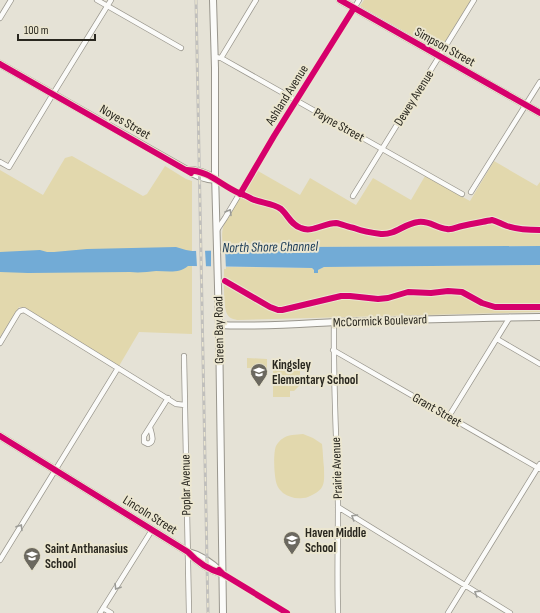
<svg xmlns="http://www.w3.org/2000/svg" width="540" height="613" font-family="'Sofia Sans Condensed',sans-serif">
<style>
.green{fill:#e2d8ad}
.water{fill:#72abd6}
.pier{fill:#e5e2d6}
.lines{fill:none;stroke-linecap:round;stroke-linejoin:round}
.street-casing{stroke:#99968d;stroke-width:6}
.secondary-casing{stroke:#99968d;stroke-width:8}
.street{stroke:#fbfbf9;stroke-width:4.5}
.secondary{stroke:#fbfbf9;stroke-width:6}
.rail-casing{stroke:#c0bfbc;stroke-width:3}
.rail{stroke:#ebe6d0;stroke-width:1.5;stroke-dasharray:4.5;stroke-linecap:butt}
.cycleway-casing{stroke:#ebe6d0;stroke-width:8}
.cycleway{stroke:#d6006c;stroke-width:6}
.oneway{stroke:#9c9c97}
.labels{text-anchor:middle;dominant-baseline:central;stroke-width:4;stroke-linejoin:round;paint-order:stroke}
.street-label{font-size:13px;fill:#29271f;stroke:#ebe6d0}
.poi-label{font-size:13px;font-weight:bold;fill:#29271f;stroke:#ebe6d0;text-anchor:start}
.water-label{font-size:14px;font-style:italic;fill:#183956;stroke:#ebe6d0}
</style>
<rect width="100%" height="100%" fill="#e5e2d6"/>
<path class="green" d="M 364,0 L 471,0 L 439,51 L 360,6 Z
M 72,156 L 143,196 L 147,194 L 165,166 L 186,179 L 192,181 L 192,334 L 139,332 L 119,366 L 25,308 L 19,307 L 17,310 L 0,337 L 0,170 L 43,195 L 65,158 Z
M 494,161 L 537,186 L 540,182 L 540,246 L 298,247 L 253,250 L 223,250 C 223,243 221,235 223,228 C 225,220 237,200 243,195 L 258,171 L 300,195 L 310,178 L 356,205 L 373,178 L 411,200 L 425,176 L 470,201 Z
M 540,265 L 540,312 L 237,320 C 233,319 229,318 227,314 C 223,305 224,277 224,267 L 312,268 L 318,273 L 318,270 L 324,267 Z
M 247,358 L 267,359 L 267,368 L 247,368 Z
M 282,368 L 300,368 L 300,385 L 294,391 L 290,391 L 290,397 L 273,397 L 273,370 L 281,370 Z
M 303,434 L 313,438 L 322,444 C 323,452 323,460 324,468 C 324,480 326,488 314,494 C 310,496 307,498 303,498 C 295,499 289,497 283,493 C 281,491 278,488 277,485 C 274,478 273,453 276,446 C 277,444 280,440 282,439 C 288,434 296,435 303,434 Z"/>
<path class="water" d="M 540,246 L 540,265 L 324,267 L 318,270 L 318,273 L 314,273 L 314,270 L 312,268 L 192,266 L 188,266 C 179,274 167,271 156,271 C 147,272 139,273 130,272 L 28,273 L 0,272 L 0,252 L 40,250 L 47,252 L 54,252 L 87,249 L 176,247 L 186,250 L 192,251 L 253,250 L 298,247 Z"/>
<path class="pier" d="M 211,248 L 225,248 L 226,269 L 211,268 Z
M 196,250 L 205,250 L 206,267 L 197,267 Z"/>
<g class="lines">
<defs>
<path id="street" d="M 97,0 L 181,48
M 0,18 L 11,0
M 215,57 L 221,58 L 462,194
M 221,58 L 256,0
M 0,162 L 9,167 L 53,94 L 111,0
M 216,180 L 240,194
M 471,192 L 540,82
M 353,196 L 474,0
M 217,230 L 225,218 L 274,136 L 359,0
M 334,322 C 333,384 337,445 338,506 C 338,542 337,577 338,613
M 497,339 L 540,364
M 0,343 L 18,313 L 20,311 L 24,310 L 176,404 L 185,405
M 333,350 L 540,469
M 184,356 L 189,613
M 449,416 L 510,317
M 150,427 C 151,433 156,442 148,444 L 144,442 L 144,436 L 168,398
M 338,507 L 510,613
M 0,560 L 118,368
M 223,574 L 287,613
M 103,608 L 111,613
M 100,613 L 152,530
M 448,613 L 540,464"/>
<path id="secondary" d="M 213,0 L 215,68 L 215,173 L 219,325 L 223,613
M 340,0 L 540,113
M 0,64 L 187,170 C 195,176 205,179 216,180
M 187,170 C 197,170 207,173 215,179
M 219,325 C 258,327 297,324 335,322 C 403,320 472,318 540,317
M 0,436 L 188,552 C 197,562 210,570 223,574
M 188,552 C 201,555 213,564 222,573"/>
</defs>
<use href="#street" class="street-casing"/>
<use href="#secondary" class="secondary-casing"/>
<use href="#street" class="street"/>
<use href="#secondary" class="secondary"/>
<defs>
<path id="rail" d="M 196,0 L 208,613"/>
</defs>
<use href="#rail" class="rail-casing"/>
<use href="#rail" class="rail"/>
<defs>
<path id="cycleway" d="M 340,0 L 540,113
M 0,64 L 191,173
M 187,170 C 210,171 219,184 239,193 C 242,195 240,193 244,195 C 247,196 250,198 252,199 C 261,203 273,203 281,209 C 288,215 291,225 301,228 C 312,233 324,223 336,223 C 342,224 348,227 354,228 C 362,231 372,233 381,234 C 396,235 403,224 418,222 C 429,220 436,228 447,229 C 452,230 457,227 462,226 C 471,224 482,222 492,220 C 497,221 501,224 507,226 C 517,229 529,230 540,230
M 240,194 L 274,136 L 354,8
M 225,281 L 270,307 L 278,310 L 282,310 L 341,296 L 350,296 L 378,299 L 388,298 L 408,292 L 431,293 L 448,291 L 462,292 L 482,303 L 495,307 L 540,307
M 0,436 L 188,552 C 197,562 210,570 223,574
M 219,570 L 223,574 L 287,613"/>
</defs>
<use href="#cycleway" class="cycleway-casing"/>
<use href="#cycleway" class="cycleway"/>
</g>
<defs><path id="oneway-chevron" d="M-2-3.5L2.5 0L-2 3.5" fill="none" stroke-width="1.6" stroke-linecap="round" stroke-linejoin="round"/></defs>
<g class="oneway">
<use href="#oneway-chevron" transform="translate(229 212) rotate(-59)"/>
<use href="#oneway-chevron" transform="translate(354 517) rotate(-148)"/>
<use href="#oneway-chevron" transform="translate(20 527) rotate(-58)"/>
<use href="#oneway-chevron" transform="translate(117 587) rotate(122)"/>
<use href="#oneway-chevron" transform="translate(477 593) rotate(-148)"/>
</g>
<defs>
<symbol id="school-pin" viewBox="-11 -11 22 30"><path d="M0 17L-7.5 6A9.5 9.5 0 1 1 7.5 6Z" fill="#6b685f" stroke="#ebe6d0"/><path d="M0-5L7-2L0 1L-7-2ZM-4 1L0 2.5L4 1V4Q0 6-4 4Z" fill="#fff"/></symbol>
</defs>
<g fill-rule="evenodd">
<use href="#school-pin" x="249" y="362" width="20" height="27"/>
<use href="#school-pin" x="282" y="530" width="20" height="27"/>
<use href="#school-pin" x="22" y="546" width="20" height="27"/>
</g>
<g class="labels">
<g class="street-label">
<text transform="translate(445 47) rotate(29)">Simpson Street</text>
<text transform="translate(287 95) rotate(-58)">Ashland Avenue</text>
<text transform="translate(414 98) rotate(-58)">Dewey Avenue</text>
<text transform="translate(125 122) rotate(30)">Noyes Street</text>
<text transform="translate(339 125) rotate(29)">Payne Street</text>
<text transform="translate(380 321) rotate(-2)">McCormick Boulevard</text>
<text transform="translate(219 330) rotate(-91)">Green Bay Road</text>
<text transform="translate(437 410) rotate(30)">Grant Street</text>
<text transform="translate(337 468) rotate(-92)">Prairie Avenue</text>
<text transform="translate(186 485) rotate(-91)">Poplar Avenue</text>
<text transform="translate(150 515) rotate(32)">Lincoln Street</text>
</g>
<g class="poi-label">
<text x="272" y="365">Kingsley<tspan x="272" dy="15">Elementary School</tspan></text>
<text x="305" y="533">Haven Middle<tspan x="305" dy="15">School</tspan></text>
<text x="45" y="549">Saint Anthanasius<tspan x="45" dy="15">School</tspan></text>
</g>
<g class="water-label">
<text transform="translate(270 247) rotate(-1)">North Shore Channel</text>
</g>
</g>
<path d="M18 34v6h77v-6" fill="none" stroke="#29271f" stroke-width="2"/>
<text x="24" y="34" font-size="12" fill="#29271f" stroke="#ebe6d0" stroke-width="3" paint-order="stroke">100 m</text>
</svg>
